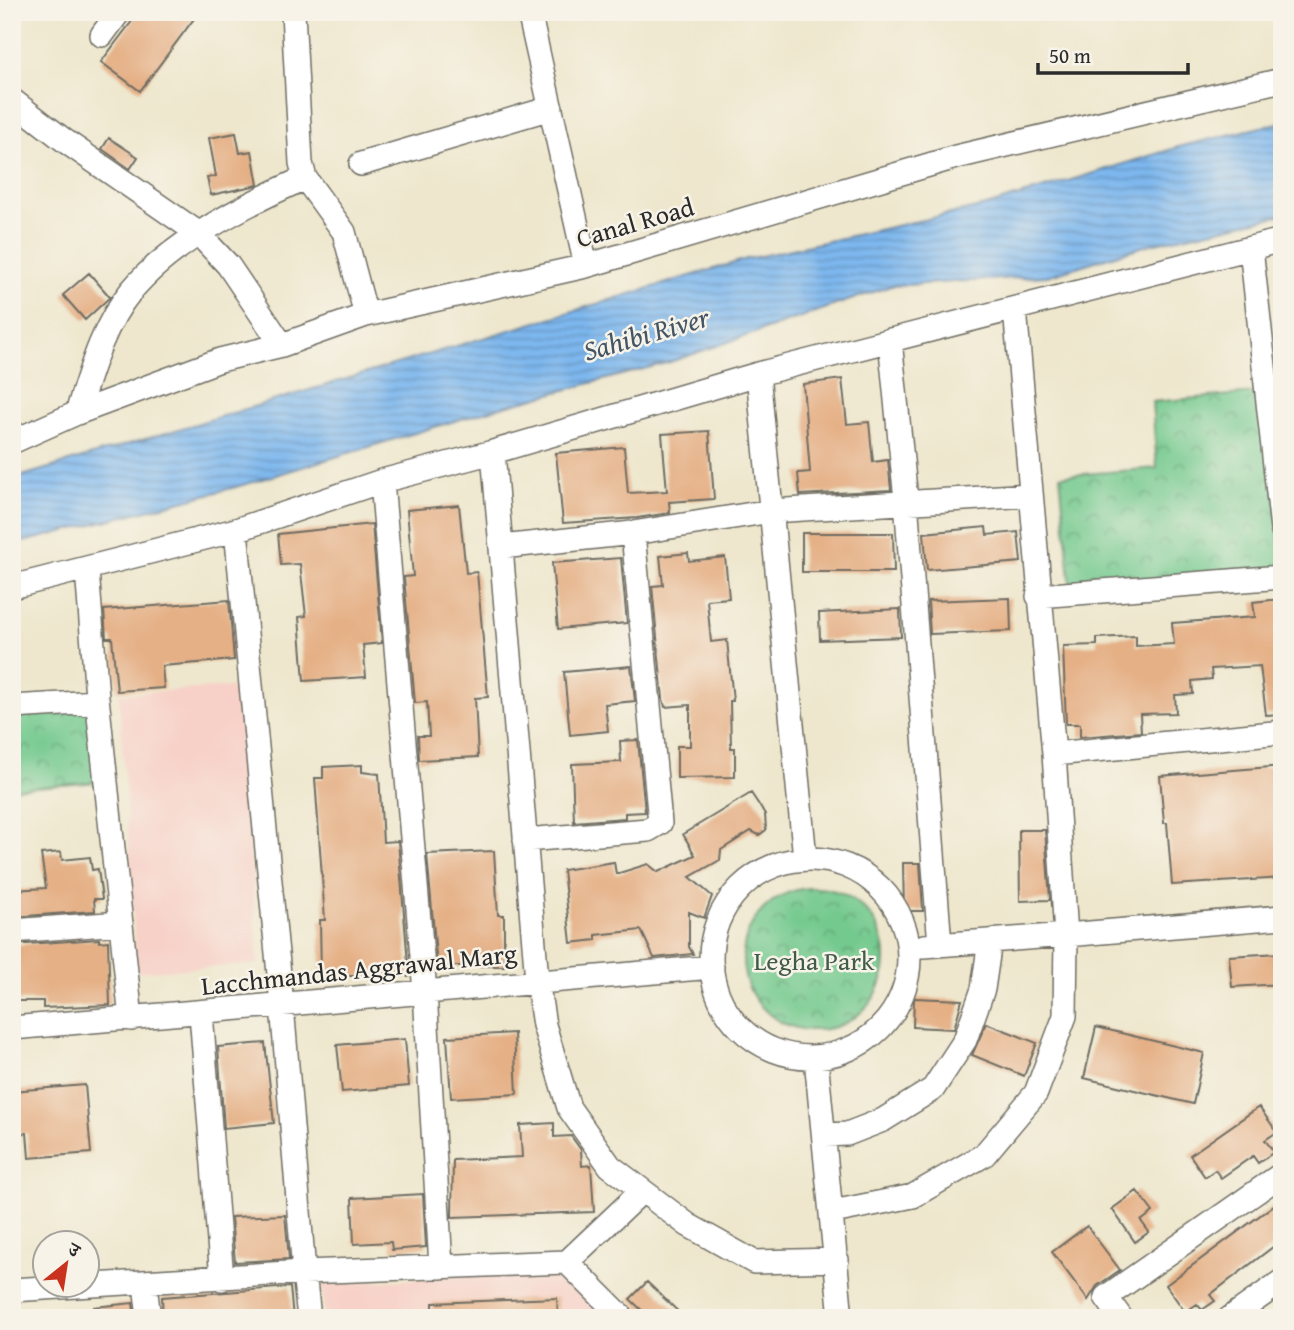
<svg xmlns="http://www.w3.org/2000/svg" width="1294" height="1330" font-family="'Gentium Book Plus','Noto Serif Devanagari',serif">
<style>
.built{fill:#f7d1c8}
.park{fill:url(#park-crowns);stroke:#4f7a5c;stroke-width:2}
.water{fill:url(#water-rules);stroke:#54718c;stroke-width:2}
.building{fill:#e5b086}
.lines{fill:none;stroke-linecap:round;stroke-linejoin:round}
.street-casing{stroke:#6f6d64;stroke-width:26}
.street{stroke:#fff;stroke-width:23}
.labels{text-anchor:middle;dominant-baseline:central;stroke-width:5;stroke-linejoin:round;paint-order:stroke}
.street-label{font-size:26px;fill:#2b2b2b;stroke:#f7f3e8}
.park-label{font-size:26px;fill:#415a49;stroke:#f7f3e8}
.water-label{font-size:28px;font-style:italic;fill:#456;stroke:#f7f3e8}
</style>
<defs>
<pattern id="park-crowns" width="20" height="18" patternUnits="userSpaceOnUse" patternTransform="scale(1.75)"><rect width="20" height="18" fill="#73c98e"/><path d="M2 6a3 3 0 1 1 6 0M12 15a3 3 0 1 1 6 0" fill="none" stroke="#5fa374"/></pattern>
<pattern id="water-rules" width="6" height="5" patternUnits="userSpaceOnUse" patternTransform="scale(1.75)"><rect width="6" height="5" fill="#7db7ee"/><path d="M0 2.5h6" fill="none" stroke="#6795c1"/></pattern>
</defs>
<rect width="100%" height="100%" fill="#f7f3e8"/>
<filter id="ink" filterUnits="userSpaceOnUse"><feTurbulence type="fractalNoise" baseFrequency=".0143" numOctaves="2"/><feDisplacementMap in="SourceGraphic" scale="14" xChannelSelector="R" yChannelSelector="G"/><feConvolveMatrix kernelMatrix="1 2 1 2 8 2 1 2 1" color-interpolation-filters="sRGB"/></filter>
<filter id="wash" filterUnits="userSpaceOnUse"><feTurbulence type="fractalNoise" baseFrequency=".00686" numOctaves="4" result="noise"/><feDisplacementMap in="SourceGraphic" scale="28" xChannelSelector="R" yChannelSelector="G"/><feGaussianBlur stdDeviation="1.57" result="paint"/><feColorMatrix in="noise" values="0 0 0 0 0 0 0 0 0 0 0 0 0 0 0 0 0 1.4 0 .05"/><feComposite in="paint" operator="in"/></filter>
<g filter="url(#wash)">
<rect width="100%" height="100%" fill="#eee7cd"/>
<path class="built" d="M 239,686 L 258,964 L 137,972 L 119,694 Z
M 563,1270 L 611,1318 L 325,1318 L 322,1285 Z"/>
<path class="park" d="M 1266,392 L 1282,571 L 1071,589 L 1060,476 L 1157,468 L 1152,402 Z
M 91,707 L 98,782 L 12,789 L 12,714 Z
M743 959a71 71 0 1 1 142 0a71 71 0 1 1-142 0Z"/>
<path class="water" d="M 1282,122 L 1282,215 L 1151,244 L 1047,276 L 891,286 L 670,362 L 501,407 L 236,487 L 12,545 L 12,479 L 747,259 L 986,206 L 1182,146 Z"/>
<g id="blocks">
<path class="building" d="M 139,12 L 199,12 L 140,91 L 101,62 Z
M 236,133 L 240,153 L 252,151 L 258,185 L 211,195 L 207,178 L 216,176 L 209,138 Z
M 109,138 L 138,157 L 130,169 L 102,149 Z
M 89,273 L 110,297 L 85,320 L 63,295 Z
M 842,379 L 847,424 L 869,422 L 873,462 L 888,460 L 891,490 L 800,495 L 798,473 L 810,472 L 803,384 Z
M 709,431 L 714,499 L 669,502 L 670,513 L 637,518 L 563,523 L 556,453 L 624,447 L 628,493 L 667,491 L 662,434 Z
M 459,505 L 466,573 L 477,572 L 488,697 L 475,698 L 478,757 L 419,760 L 418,736 L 429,736 L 427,702 L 415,703 L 404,577 L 413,576 L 407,510 Z
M 372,524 L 382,643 L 363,645 L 366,677 L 304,681 L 299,617 L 306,616 L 300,564 L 281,565 L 278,534 Z
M 986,527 L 987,535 L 1018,532 L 1021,562 L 927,570 L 924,533 Z
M 802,533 L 893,533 L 894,572 L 802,572 Z
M 688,553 L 689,561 L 725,557 L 729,598 L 707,600 L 711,642 L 727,640 L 733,701 L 730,701 L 731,748 L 735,748 L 735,777 L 677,778 L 677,746 L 690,746 L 690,705 L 665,707 L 663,699 L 652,586 L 663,585 L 660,556 Z
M 621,558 L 627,623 L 558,629 L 552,563 Z
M 1010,598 L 1011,631 L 930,634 L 928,601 Z
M 1281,599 L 1282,714 L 1266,715 L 1260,666 L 1211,669 L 1212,679 L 1192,681 L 1193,694 L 1175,695 L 1176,713 L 1140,714 L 1141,732 L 1080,737 L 1080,724 L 1066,724 L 1063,646 L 1097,645 L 1097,638 L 1136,636 L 1136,646 L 1174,644 L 1172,623 L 1255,617 L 1253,602 Z
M 229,600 L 234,660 L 162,666 L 164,688 L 117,691 L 112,638 L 106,638 L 104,610 Z
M 900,609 L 901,637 L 820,640 L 819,613 Z
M 631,666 L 635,701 L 605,704 L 608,731 L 570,735 L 564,672 Z
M 638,740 L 645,812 L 625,813 L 625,818 L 574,822 L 572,764 L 621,762 L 620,741 Z
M 362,765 L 362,772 L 379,774 L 383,842 L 398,841 L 409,976 L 321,976 L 320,920 L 325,920 L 315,778 L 323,778 L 323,767 Z
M 1282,766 L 1282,878 L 1172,885 L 1167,823 L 1164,823 L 1160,776 Z
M 751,793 L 765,814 L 766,830 L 759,835 L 751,831 L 721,850 L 720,860 L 690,877 L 712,896 L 704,918 L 689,912 L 689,947 L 693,954 L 654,958 L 641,930 L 596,935 L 596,940 L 571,943 L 563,870 L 614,862 L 616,874 L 648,864 L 658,872 L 695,855 L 683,834 Z
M 1019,830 L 1045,830 L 1050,900 L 1020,901 Z
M 494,851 L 498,915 L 504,915 L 504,966 L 437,966 L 427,854 Z
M 61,852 L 62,860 L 90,857 L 92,870 L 98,869 L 102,899 L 94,899 L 95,911 L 12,917 L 12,890 L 46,888 L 41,854 Z
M 903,863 L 920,863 L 923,911 L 904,911 Z
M 99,939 L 99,942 L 108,941 L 110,1005 L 43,1008 L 43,1001 L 12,1001 L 12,945 Z
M 1282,953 L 1282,984 L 1232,987 L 1229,956 Z
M 914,998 L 962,1000 L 954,1029 L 913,1027 Z
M 986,1023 L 1037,1043 L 1024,1076 L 972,1055 Z
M 1096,1027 L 1204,1053 L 1193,1104 L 1084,1078 Z
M 514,1033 L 517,1094 L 451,1098 L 447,1037 Z
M 405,1039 L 409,1086 L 342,1092 L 337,1045 Z
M 265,1043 L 274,1123 L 224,1128 L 218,1047 Z
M 85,1085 L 91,1153 L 29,1158 L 27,1133 L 16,1134 L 12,1091 Z
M 1259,1107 L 1277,1132 L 1265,1140 L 1274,1152 L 1258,1163 L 1253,1156 L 1221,1178 L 1215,1170 L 1205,1177 L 1190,1155 Z
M 554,1123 L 554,1137 L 571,1136 L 581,1150 L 582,1166 L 591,1165 L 594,1212 L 452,1217 L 453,1160 L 522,1157 L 520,1125 Z
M 1137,1191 L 1153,1212 L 1141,1221 L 1149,1232 L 1135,1242 L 1112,1209 Z
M 423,1194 L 426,1247 L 392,1250 L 391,1242 L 354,1244 L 352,1198 Z
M 1282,1199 L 1282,1240 L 1210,1295 L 1215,1301 L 1202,1310 L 1197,1304 L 1185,1312 L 1166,1285 Z
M 285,1215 L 289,1259 L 235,1262 L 231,1217 Z
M 1087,1226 L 1120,1270 L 1097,1286 L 1088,1300 L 1052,1252 Z
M 647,1282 L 685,1318 L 650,1318 L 630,1299 Z
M 290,1287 L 293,1318 L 163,1318 L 162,1297 Z
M 557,1298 L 558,1318 L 433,1318 L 433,1303 Z
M 133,1303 L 135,1318 L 94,1318 L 94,1307 Z"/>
</g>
</g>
<g filter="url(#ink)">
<use href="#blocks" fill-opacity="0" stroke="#6f6d64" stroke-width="2"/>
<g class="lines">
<defs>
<path id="street" d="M 293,12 L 301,163 L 305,178 L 344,232 L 366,315
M 529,12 L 586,266
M 102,35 L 119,12
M 12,100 L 65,141 L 198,233 L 228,265 L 282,345
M 361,164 L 551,108
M 1251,248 L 1282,529
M 1015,309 L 1054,754 L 1066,935 L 1282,917
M 890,340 L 906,500 L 940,945
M 77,413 C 90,372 103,325 131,291 C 171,243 248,203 305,178
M 12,442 L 77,413 L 220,360 L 282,345 L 366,315 L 586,266 L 956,157 L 1282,80
M 493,452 L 758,374
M 382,481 L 425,992 L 441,1267
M 236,530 L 282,1005 L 304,1272 L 567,1262 L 642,1191
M 501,547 L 633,533 L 771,511 L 1030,495
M 87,570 L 97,697 L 131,1019
M 12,587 L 236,530 L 382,481 L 493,452 L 537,980 L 544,1025 L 569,1108 L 610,1166 L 688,1225 L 754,1262 L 837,1260
M 1038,596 L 1282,577
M 12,707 L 97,702
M 1054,754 L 1282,732
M 525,840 L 648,830 L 660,823 L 633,533
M 805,858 L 758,374 L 1282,240
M711 958a99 99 0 1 1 198 0a99 99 0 1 1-198 0Z
M 12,931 L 121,923
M 201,1013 L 222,1279
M 12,1028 L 712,967
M 816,1058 L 841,1318
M 825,1135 L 847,1134 L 883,1120 L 933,1089 L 965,1040 L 983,989 L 990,941
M 833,1212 L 913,1196 L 984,1155 L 1036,1093 L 1065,1016 L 1066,935 L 924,946
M 567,1262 L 623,1318
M 145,1284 L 149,1318
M 12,1290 L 304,1272 L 309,1318
M 1121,1318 L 1106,1297 L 1282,1174
M 1230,1318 L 1282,1281"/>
</defs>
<use href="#street" class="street-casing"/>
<use href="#street" class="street"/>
</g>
</g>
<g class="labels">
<g class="street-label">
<text transform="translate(635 222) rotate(-16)">Canal Road</text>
<text transform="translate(359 969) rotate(-6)">Lacchmandas Aggrawal Marg</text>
</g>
<g class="park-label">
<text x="814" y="960">Legha Park</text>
</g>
<g class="water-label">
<text transform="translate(646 333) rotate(-16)">Sahibi River</text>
</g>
</g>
<rect width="1294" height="1330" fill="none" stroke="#f7f3e8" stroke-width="42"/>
<g transform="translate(66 1264) rotate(30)"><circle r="33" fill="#f7f3e8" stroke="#a5a39c" stroke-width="2"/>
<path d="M0-5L12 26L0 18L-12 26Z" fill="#c8321e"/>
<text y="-10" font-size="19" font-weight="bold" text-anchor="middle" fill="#2b2b2b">उ</text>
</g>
<path d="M1038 63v10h150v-10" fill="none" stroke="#2b2b2b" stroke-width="3.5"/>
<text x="1049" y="63" font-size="21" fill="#2b2b2b" stroke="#f7f3e8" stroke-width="5" paint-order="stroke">50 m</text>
</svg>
